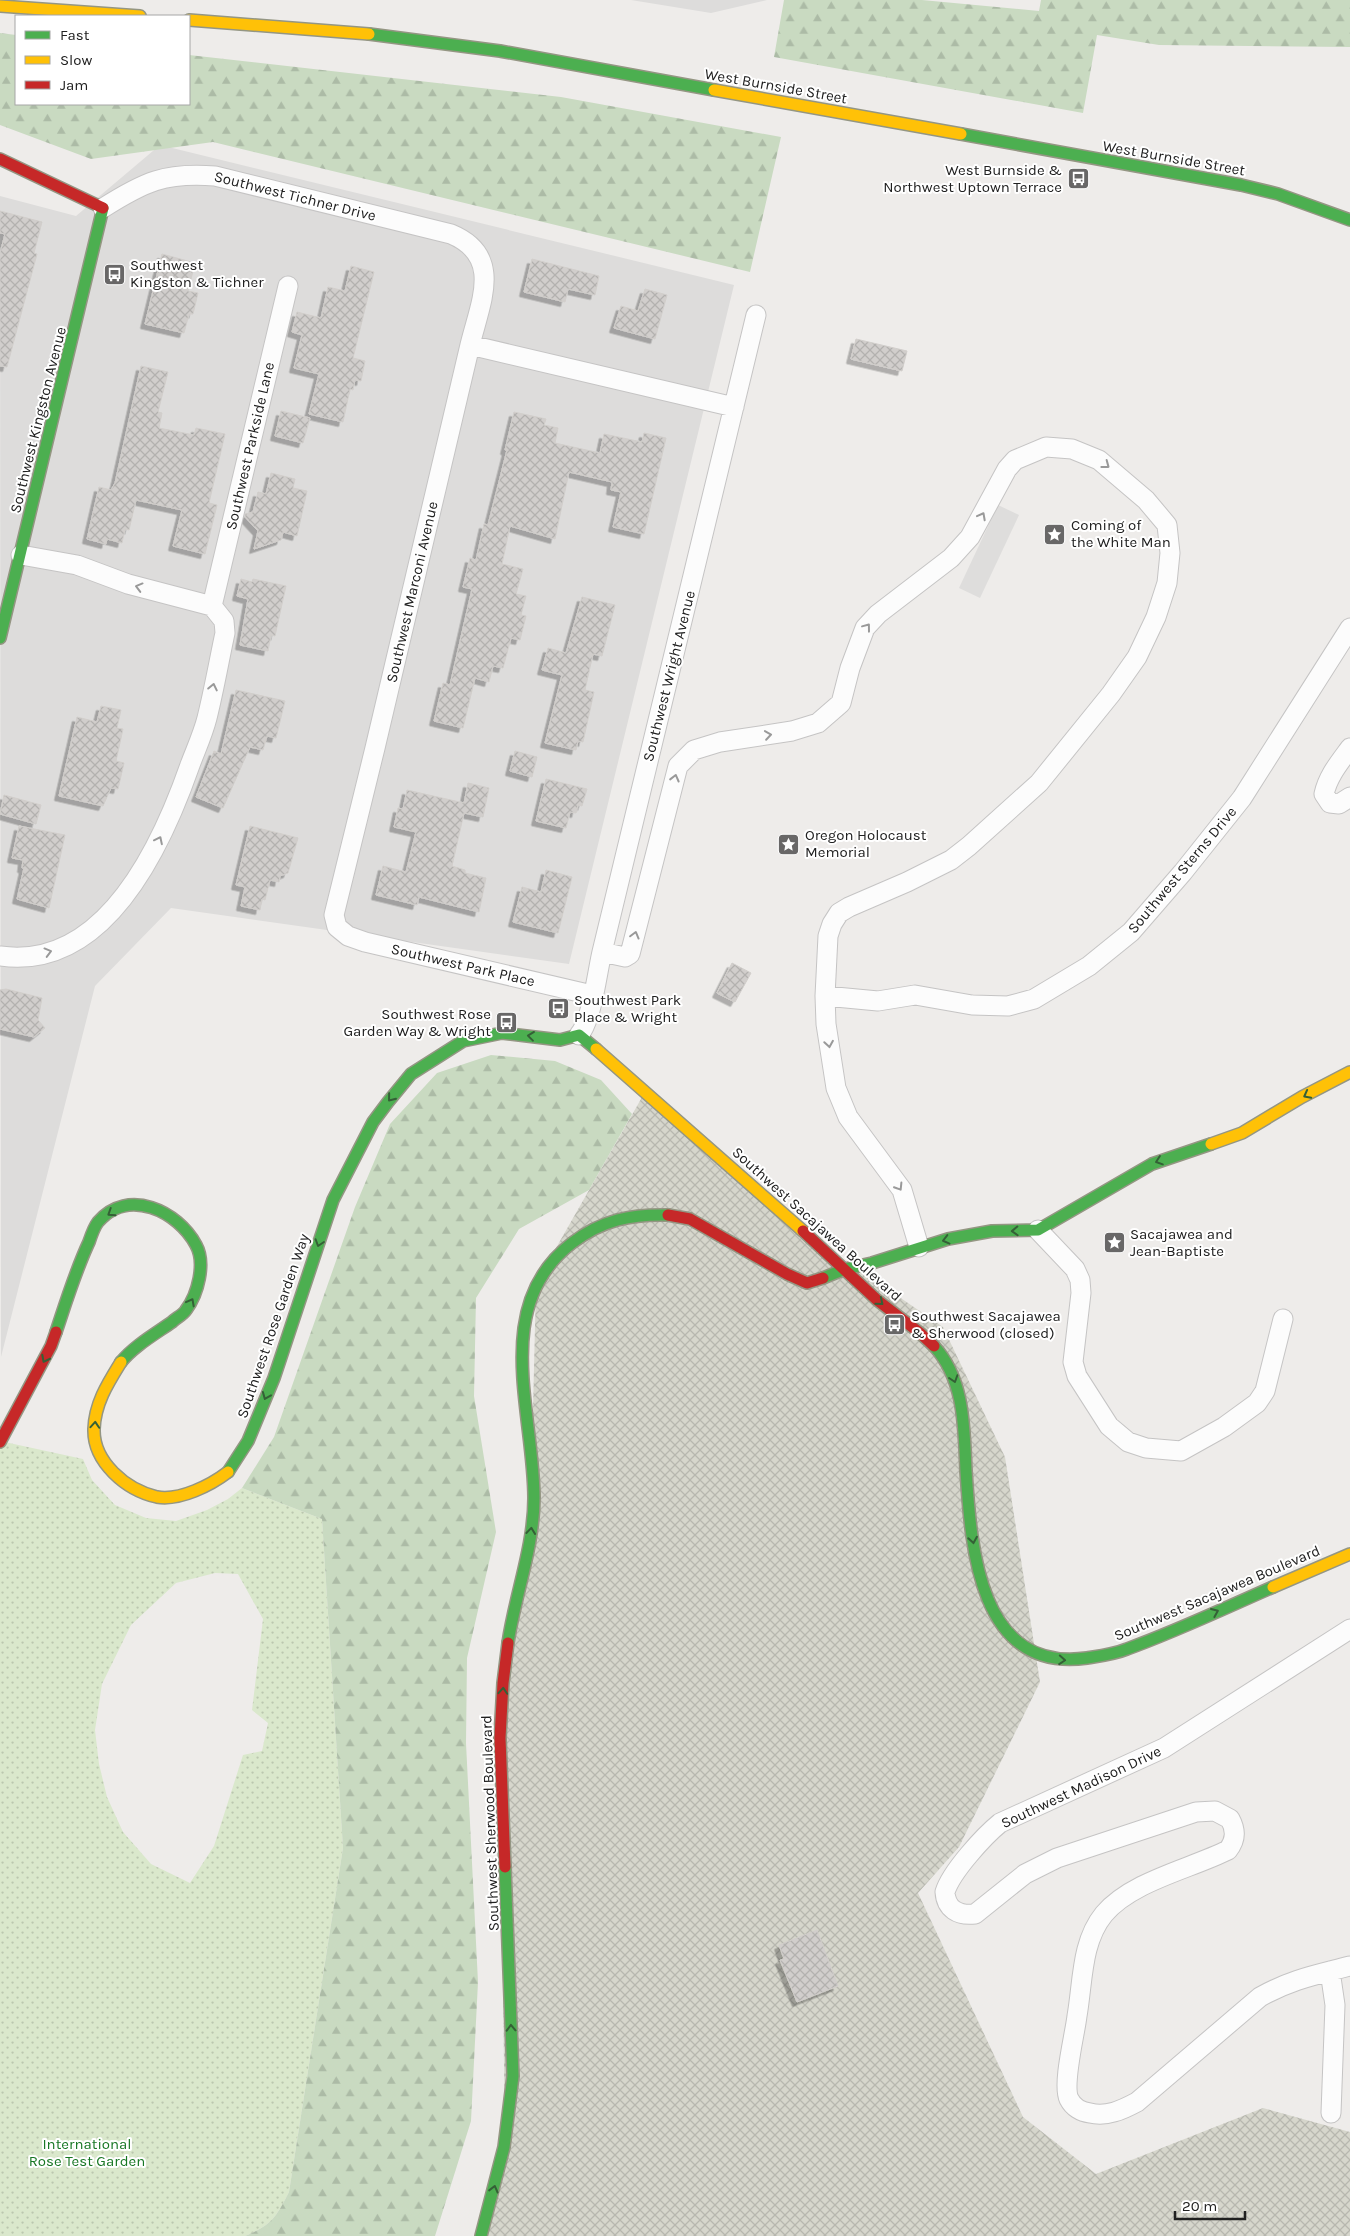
<svg xmlns="http://www.w3.org/2000/svg" width="1350" height="2236" font-family="Karla,sans-serif">
<style>
.residential{fill:#dddcdb}
.construction{fill:url(#construction-cross-hatch)}
.grass{fill:url(#grass-dots);fill-rule:evenodd}
.forest{fill:url(#forest-firs)}
.parking{fill:#dedddc}
.building{fill:url(#building-cross-hatch);stroke:#d1cecb;filter:url(#shadow)}
.lines{fill:none;stroke-linecap:round;stroke-linejoin:round}
.street-casing{stroke:#c5c4c4;stroke-width:21}
.fast-casing{stroke:#949683;stroke-width:14}
.slow-casing{stroke:#949683;stroke-width:14}
.jam-casing{stroke:#949683;stroke-width:14}
.street{stroke:#fcfcfc;stroke-width:19}
.fast{stroke:#4caf50;stroke-width:11}
.slow{stroke:#ffc107;stroke-width:11}
.jam{stroke:#c62828;stroke-width:11}
.oneway{stroke:#999}
.oneway2{stroke:#346036}
.labels{text-anchor:middle;dominant-baseline:central;stroke-width:4;stroke-linejoin:round;paint-order:stroke}
.street-label{font-size:15px;fill:#202020;stroke:#fff}
.poi-label{font-size:15px;fill:#202020;stroke:#fff;text-anchor:start}
.park-label{font-size:15px;fill:#177623;stroke:#fff}
</style>
<defs>
<pattern id="construction-cross-hatch" width="8" height="8" patternUnits="userSpaceOnUse" patternTransform="scale(1.25)"><rect width="8" height="8" fill="#d6d6cc"/><path d="M0 0l8 8M0 8l8-8" fill="none" stroke="#b7b7af"/></pattern>
<pattern id="grass-dots" width="8" height="8" patternUnits="userSpaceOnUse" patternTransform="scale(1.25)"><rect width="8" height="8" fill="#dae8cc"/><path d="M2 2h.1M6 6h.1" fill="none" stroke="#bbc7af" stroke-width="1.8" stroke-linecap="round"/></pattern>
<pattern id="forest-firs" width="22" height="20" patternUnits="userSpaceOnUse" patternTransform="scale(1.25)"><rect width="22" height="20" fill="#c9dac1"/><path d="M5 1l3.5 6h-7zM16 11l3.5 6h-7z" fill="#acbba6"/></pattern>
<pattern id="building-cross-hatch" width="8" height="8" patternUnits="userSpaceOnUse" patternTransform="scale(1.25)"><rect width="8" height="8" fill="#d1cecc"/><path d="M0 0l8 8M0 8l8-8" fill="none" stroke="#b3b1af"/></pattern>
<filter id="shadow"><feDropShadow dx="-4.5" dy="4.5" stdDeviation="0" flood-color="#0004"/></filter>
</defs>
<rect width="100%" height="100%" fill="#eeecea"/>
<path class="residential" d="M 631,0 L 767,0 L 711,13 Z
M 160,145 L 734,285 L 569,964 L 171,908 L 95,986 L 1,1357 L 0,196 L 76,216 Z"/>
<path class="construction" d="M 645,1092 L 822,1248 L 889,1290 L 943,1327 L 1005,1457 L 1040,1682 L 959,1847 L 918,1893 L 1023,2117 L 1096,2174 L 1263,2108 L 1350,2132 L 1350,2236 L 481,2236 L 505,2147 L 500,1738 L 530,1540 L 536,1283 Z"/>
<path class="grass" d="M 0,1441 L 83,1459 L 92,1480 L 115,1505 L 146,1518 L 176,1521 L 207,1510 L 228,1499 L 242,1488 L 322,1519 L 343,1848 L 289,2192 C 276,2217 272,2225 245,2236 L 0,2236 ZM 215,1573 L 238,1574 L 263,1619 L 252,1710 L 268,1723 L 262,1751 L 243,1755 L 214,1846 L 190,1883 L 151,1864 L 123,1832 L 107,1797 L 99,1764 L 95,1730 L 102,1684 L 131,1625 L 176,1583 Z"/>
<path class="forest" d="M 784,0 L 922,0 L 1039,11 L 1041,0 L 1350,0 L 1350,47 L 1159,45 L 1097,35 L 1083,113 L 774,57 Z
M 0,33 L 16,35 L 16,104 L 189,104 L 189,55 L 561,97 L 781,137 L 750,272 L 213,142 L 91,159 L 0,125 Z
M 491,1055 L 555,1061 L 601,1080 L 632,1114 L 589,1190 L 519,1229 L 476,1298 L 474,1396 L 496,1532 L 467,1658 L 466,1743 L 478,1982 L 471,2121 L 435,2236 L 245,2236 C 272,2225 276,2217 289,2192 L 343,1848 L 322,1519 L 242,1488 L 274,1437 L 355,1207 L 390,1124 L 437,1073 Z"/>
<path class="parking" d="M 998,505 L 1019,515 L 980,598 L 959,588 Z"/>
<path class="building" d="M 0,211 L 42,222 L 34,253 L 37,254 L 7,367 L 0,366 L 0,253 L 5,234 L 0,233 Z
M 162,254 L 195,263 L 188,291 L 198,293 L 193,314 L 189,314 L 184,333 L 145,324 Z
M 532,259 L 599,276 L 595,295 L 568,289 L 565,302 L 524,292 Z
M 351,266 L 374,272 L 353,358 L 365,361 L 361,381 L 355,380 L 353,390 L 350,389 L 343,422 L 309,414 L 319,374 L 294,368 L 302,335 L 292,332 L 297,312 L 321,318 L 328,287 L 345,291 Z
M 645,289 L 667,295 L 655,339 L 614,328 L 621,306 L 638,311 Z
M 856,339 L 907,351 L 902,371 L 851,359 Z
M 141,366 L 168,372 L 158,412 L 162,413 L 159,428 L 194,435 L 196,428 L 225,434 L 209,503 L 217,505 L 205,554 L 173,546 L 182,510 L 136,500 L 129,530 L 125,529 L 122,543 L 107,539 L 106,544 L 87,539 L 99,487 L 111,490 L 115,483 Z
M 281,411 L 310,418 L 303,443 L 275,436 Z
M 514,412 L 546,419 L 544,425 L 558,428 L 555,443 L 600,453 L 604,434 L 642,442 L 644,433 L 666,438 L 644,534 L 613,527 L 621,492 L 611,490 L 612,482 L 569,472 L 555,539 L 510,526 L 502,564 L 523,569 L 516,594 L 526,596 L 521,615 L 526,616 L 520,640 L 511,638 L 503,668 L 493,666 L 489,682 L 475,678 L 463,728 L 434,721 L 443,683 L 450,685 L 472,589 L 463,587 L 470,558 L 476,560 L 484,524 L 488,525 L 507,450 L 505,450 Z
M 271,473 L 295,479 L 293,488 L 307,491 L 297,536 L 283,532 L 281,540 L 254,549 L 258,531 L 245,517 L 245,514 L 253,512 L 258,492 L 266,494 Z
M 241,579 L 252,582 L 253,579 L 286,586 L 275,636 L 271,635 L 268,651 L 240,645 L 248,599 L 237,596 Z
M 582,597 L 615,605 L 602,656 L 593,654 L 585,690 L 594,692 L 583,742 L 578,741 L 576,750 L 545,743 L 562,675 L 542,670 L 548,648 L 566,653 Z
M 236,690 L 285,701 L 276,738 L 267,736 L 263,750 L 250,747 L 223,808 L 196,797 L 214,751 L 221,754 Z
M 101,706 L 121,710 L 117,728 L 123,729 L 116,761 L 124,763 L 118,789 L 111,788 L 103,806 L 59,796 L 77,717 L 97,722 Z
M 515,751 L 537,757 L 532,777 L 510,771 Z
M 546,779 L 587,789 L 582,806 L 578,805 L 576,813 L 570,812 L 566,828 L 536,821 Z
M 468,783 L 489,788 L 483,817 L 464,813 L 452,866 L 465,870 L 465,873 L 486,878 L 479,912 L 419,897 L 417,905 L 376,895 L 383,866 L 406,872 L 416,832 L 394,827 L 398,808 L 403,809 L 407,790 L 464,803 Z
M 4,795 L 41,805 L 36,824 L 0,814 Z
M 19,826 L 65,835 L 49,908 L 17,899 L 24,868 L 22,868 L 23,860 L 12,858 Z
M 250,826 L 298,838 L 288,873 L 280,876 L 279,882 L 270,880 L 265,900 L 262,899 L 260,910 L 241,906 L 245,887 L 236,885 Z
M 546,870 L 572,877 L 558,933 L 513,922 L 522,887 L 541,892 Z
M 732,963 L 751,973 L 735,1002 L 717,993 Z
M 6,989 L 42,998 L 38,1020 L 45,1028 L 34,1037 L 0,1029 L 0,990 Z
M 817,1930 L 838,1986 L 797,2002 L 780,1960 L 784,1959 L 779,1945 Z"/>
<g class="lines">
<defs>
<path id="street" d="M 103,208 C 144,182 165,172 215,176 L 451,234 C 504,256 480,303 470,345 L 375,748 L 334,915 L 337,927 L 348,936 L 365,942 L 592,995
M 470,345 L 734,407
M 212,606 L 288,286
M 1350,748 C 1339,763 1328,776 1324,794 L 1330,803 L 1339,804 L 1350,797
M 602,952 L 625,957 L 630,954 L 678,766 L 694,750 L 720,742 L 792,731 L 818,723 L 841,703 L 850,668 L 865,628 L 878,614 L 951,558 L 970,537 L 1007,469 L 1015,460 L 1046,447 L 1072,449 L 1099,460 L 1146,500 L 1167,525 L 1170,553 L 1167,583 L 1156,617 L 1137,657 L 1111,694 L 1039,783 L 969,846 L 951,860 L 907,882 L 849,907 L 839,913 L 832,924 L 828,936 L 825,996 L 826,1024 L 836,1088 L 848,1117 L 902,1190 L 919,1247
M 0,956 C 105,971 162,845 190,765 C 196,749 203,734 207,718 C 214,690 219,661 225,633 L 224,621 L 212,606 L 128,584 L 77,565 L 21,555
M 825,996 L 878,1001 L 915,995 L 972,1005 L 1008,1006 L 1034,999 L 1089,966 L 1131,932 L 1183,872 L 1242,798 L 1350,628
M 579,1035 C 592,1020 597,973 602,952 L 756,315
M 1038,1230 L 1075,1269 L 1080,1280 L 1081,1293 L 1073,1362 L 1077,1376 L 1109,1426 L 1128,1442 L 1146,1448 L 1181,1451 L 1224,1427 L 1257,1403 L 1265,1391 L 1283,1319
M 1350,1629 L 1164,1748 L 1000,1823 C 984,1836 951,1872 945,1892 C 946,1909 958,1916 975,1914 L 1025,1874 L 1057,1858 L 1196,1812 L 1215,1811 L 1230,1819 C 1236,1830 1236,1840 1228,1850 C 1190,1869 1132,1881 1104,1914 C 1081,1942 1083,1982 1077,2016 C 1075,2034 1062,2084 1069,2099 C 1073,2107 1081,2112 1090,2113 C 1107,2117 1122,2110 1137,2102 L 1260,1997 C 1292,1979 1316,1975 1350,1966
M 1330,1971 L 1335,2005 L 1331,2113"/>
<path id="fast" d="M 369,34 L 500,51 L 714,90
M 961,134 L 1241,185 L 1278,194 L 1350,220
M 0,638 L 103,208
M 823,1278 L 845,1269 L 872,1263 L 948,1239 L 992,1231 L 1038,1230 L 1152,1164 L 1211,1144
M 56,1332 C 66,1302 75,1272 89,1242 C 91,1236 94,1227 98,1222 C 128,1187 178,1211 196,1245 C 206,1263 198,1294 186,1310 C 183,1315 176,1318 172,1322 C 155,1334 134,1346 121,1362
M 934,1346 C 965,1380 964,1428 966,1471 C 971,1548 979,1673 1087,1658 C 1100,1656 1115,1654 1127,1649 C 1177,1631 1225,1608 1273,1587
M 228,1472 L 248,1441 L 274,1378 L 333,1200 L 373,1122 L 388,1102 L 411,1074 L 463,1041 L 502,1033 L 560,1040 L 579,1035 L 596,1049
M 508,1643 C 515,1595 534,1547 534,1498 C 534,1412 490,1306 572,1243 C 602,1220 631,1214 668,1215
M 481,2236 L 504,2147 L 513,2076 L 505,1867"/>
<path id="slow" d="M 0,6 L 140,16
M 189,20 L 369,34
M 714,90 L 961,134
M 596,1049 L 803,1231
M 1211,1144 L 1242,1133 L 1302,1097 L 1350,1072
M 121,1362 C 108,1383 95,1403 94,1429 C 93,1462 126,1490 157,1497 C 180,1501 211,1485 228,1472
M 1273,1587 L 1350,1554"/>
<path id="jam" d="M 0,159 L 103,208
M 668,1215 L 690,1219 L 787,1274 L 807,1283 L 823,1278
M 803,1231 L 877,1300 L 920,1333 L 934,1346
M 0,1442 L 51,1346 L 56,1332
M 505,1867 L 500,1738 L 503,1683 L 508,1643"/>
</defs>
<use href="#street" class="street-casing"/>
<use href="#fast" class="fast-casing"/>
<use href="#slow" class="slow-casing"/>
<use href="#jam" class="jam-casing"/>
<use href="#street" class="street"/>
<use href="#fast" class="fast"/>
<use href="#slow" class="slow"/>
<use href="#jam" class="jam"/>
</g>
<defs><path id="oneway-chevron" d="M-2-3.5L2.5 0L-2 3.5" fill="none" stroke-width="1.6" stroke-linecap="round" stroke-linejoin="round" transform="scale(1.25)"/></defs>
<g class="oneway">
<use href="#oneway-chevron" transform="translate(1106 465) rotate(37)"/>
<use href="#oneway-chevron" transform="translate(982 516) rotate(-62)"/>
<use href="#oneway-chevron" transform="translate(139 587) rotate(-165)"/>
<use href="#oneway-chevron" transform="translate(867 627) rotate(-53)"/>
<use href="#oneway-chevron" transform="translate(213 687) rotate(-78)"/>
<use href="#oneway-chevron" transform="translate(768 735) rotate(-8)"/>
<use href="#oneway-chevron" transform="translate(675 778) rotate(-76)"/>
<use href="#oneway-chevron" transform="translate(159 840) rotate(-64)"/>
<use href="#oneway-chevron" transform="translate(635 935) rotate(-75)"/>
<use href="#oneway-chevron" transform="translate(48 952) rotate(-15)"/>
<use href="#oneway-chevron" transform="translate(829 1044) rotate(81)"/>
<use href="#oneway-chevron" transform="translate(899 1187) rotate(58)"/>
</g>
<g class="oneway2">
<use href="#oneway-chevron" transform="translate(531 1036) rotate(-173)"/>
<use href="#oneway-chevron" transform="translate(1307 1095) rotate(152)"/>
<use href="#oneway-chevron" transform="translate(391 1098) rotate(129)"/>
<use href="#oneway-chevron" transform="translate(1159 1161) rotate(161)"/>
<use href="#oneway-chevron" transform="translate(111 1213) rotate(147)"/>
<use href="#oneway-chevron" transform="translate(1015 1231) rotate(178)"/>
<use href="#oneway-chevron" transform="translate(946 1240) rotate(166)"/>
<use href="#oneway-chevron" transform="translate(319 1243) rotate(108)"/>
<use href="#oneway-chevron" transform="translate(191 1302) rotate(-62)"/>
<use href="#oneway-chevron" transform="translate(880 1302) rotate(39)"/>
<use href="#oneway-chevron" transform="translate(45 1359) rotate(117)"/>
<use href="#oneway-chevron" transform="translate(954 1379) rotate(72)"/>
<use href="#oneway-chevron" transform="translate(266 1396) rotate(112)"/>
<use href="#oneway-chevron" transform="translate(95 1425) rotate(-86)"/>
<use href="#oneway-chevron" transform="translate(531 1531) rotate(-84)"/>
<use href="#oneway-chevron" transform="translate(973 1540) rotate(81)"/>
<use href="#oneway-chevron" transform="translate(1215 1612) rotate(-23)"/>
<use href="#oneway-chevron" transform="translate(1062 1660) rotate(4)"/>
<use href="#oneway-chevron" transform="translate(503 1691) rotate(-86)"/>
<use href="#oneway-chevron" transform="translate(511 2028) rotate(-92)"/>
<use href="#oneway-chevron" transform="translate(494 2189) rotate(-76)"/>
</g>
<defs>
<symbol id="bus-square" viewBox="-11 -11 22 22"><rect x="-9" y="-9" width="18" height="18" rx="4" fill="#686767" stroke="#fff"/><path d="M-5-6H5V4H4V6H2V4H-2V6H-4V4H-5ZM-3.5-4V0h7V-4ZM-3.5 1.2v1.5H-2V1.2ZM2 1.2v1.5H3.5V1.2Z" fill="#fff"/></symbol>
<symbol id="sight-square" viewBox="-11 -11 22 22"><rect x="-9" y="-9" width="18" height="18" rx="4" fill="#686767" stroke="#fff"/><path d="M0-6L1.8-2.2L6-1.7L2.9 1.2L3.7 5.4L0 3.3L-3.7 5.4L-2.9 1.2L-6-1.7L-1.8-2.2Z" fill="#fff"/></symbol>
</defs>
<g fill-rule="evenodd">
<use href="#bus-square" x="1066" y="166" width="25" height="25"/>
<use href="#bus-square" x="102" y="262" width="25" height="25"/>
<use href="#sight-square" x="1042" y="522" width="25" height="25"/>
<use href="#sight-square" x="776" y="832" width="25" height="25"/>
<use href="#bus-square" x="546" y="996" width="25" height="25"/>
<use href="#bus-square" x="494" y="1010" width="25" height="25"/>
<use href="#sight-square" x="1102" y="1230" width="25" height="25"/>
<use href="#bus-square" x="882" y="1312" width="25" height="25"/>
</g>
<g class="labels">
<g class="street-label">
<text transform="translate(776 86) rotate(10)">West Burnside Street</text>
<text transform="translate(1174 158) rotate(10)">West Burnside Street</text>
<text transform="translate(295 196) rotate(14)">Southwest Tichner Drive</text>
<text transform="translate(38 420) rotate(-76)">Southwest Kingston Avenue</text>
<text transform="translate(250 446) rotate(-77)">Southwest Parkside Lane</text>
<text transform="translate(412 592) rotate(-77)">Southwest Marconi Avenue</text>
<text transform="translate(669 676) rotate(-76)">Southwest Wright Avenue</text>
<text transform="translate(1182 870) rotate(-50)">Southwest Sterns Drive</text>
<text transform="translate(463 965) rotate(13)">Southwest Park Place</text>
<text transform="translate(817 1224) rotate(42)">Southwest Sacajawea Boulevard</text>
<text transform="translate(273 1326) rotate(-71)">Southwest Rose Garden Way</text>
<text transform="translate(1217 1593) rotate(-23)">Southwest Sacajawea Boulevard</text>
<text transform="translate(1081 1787) rotate(-25)">Southwest Madison Drive</text>
<text transform="translate(490 1823) rotate(-92)">Southwest Sherwood Boulevard</text>
</g>
<g class="poi-label">
<text x="1062" y="170" text-anchor="end">West Burnside &amp;<tspan x="1062" dy="17">Northwest Uptown Terrace</tspan></text>
<text x="130" y="265">Southwest<tspan x="130" dy="17">Kingston &amp; Tichner</tspan></text>
<text x="1071" y="525">Coming of<tspan x="1071" dy="17">the White Man</tspan></text>
<text x="805" y="835">Oregon Holocaust<tspan x="805" dy="17">Memorial</tspan></text>
<text x="574" y="1000">Southwest Park<tspan x="574" dy="17">Place &amp; Wright</tspan></text>
<text x="491" y="1014" text-anchor="end">Southwest Rose<tspan x="491" dy="17">Garden Way &amp; Wright</tspan></text>
<text x="1130" y="1234">Sacajawea and<tspan x="1130" dy="17">Jean-Baptiste</tspan></text>
<text x="911" y="1316">Southwest Sacajawea<tspan x="911" dy="17">&amp; Sherwood (closed)</tspan></text>
</g>
<g class="park-label">
<text x="87" y="2144">International<tspan x="87" dy="17">Rose Test Garden</tspan></text>
</g>
</g>
<rect x="15" y="15" width="175" height="90" fill="#ffffff" stroke="#a6a6a6"/>
<rect x="25" y="31" width="25" height="8" fill="#4caf50" stroke="#a6a6a6"/>
<text x="60" y="40" font-size="15" fill="#202020">Fast</text>
<rect x="25" y="56" width="25" height="8" fill="#ffc107" stroke="#a6a6a6"/>
<text x="60" y="65" font-size="15" fill="#202020">Slow</text>
<rect x="25" y="81" width="25" height="8" fill="#c62828" stroke="#a6a6a6"/>
<text x="60" y="90" font-size="15" fill="#202020">Jam</text>
<path d="M1175 2211v8h70v-8" fill="none" stroke="#202020" stroke-width="2.5"/>
<text x="1182" y="2211" font-size="15" fill="#202020" stroke="#ffffff" stroke-width="4" paint-order="stroke">20 m</text>
</svg>
